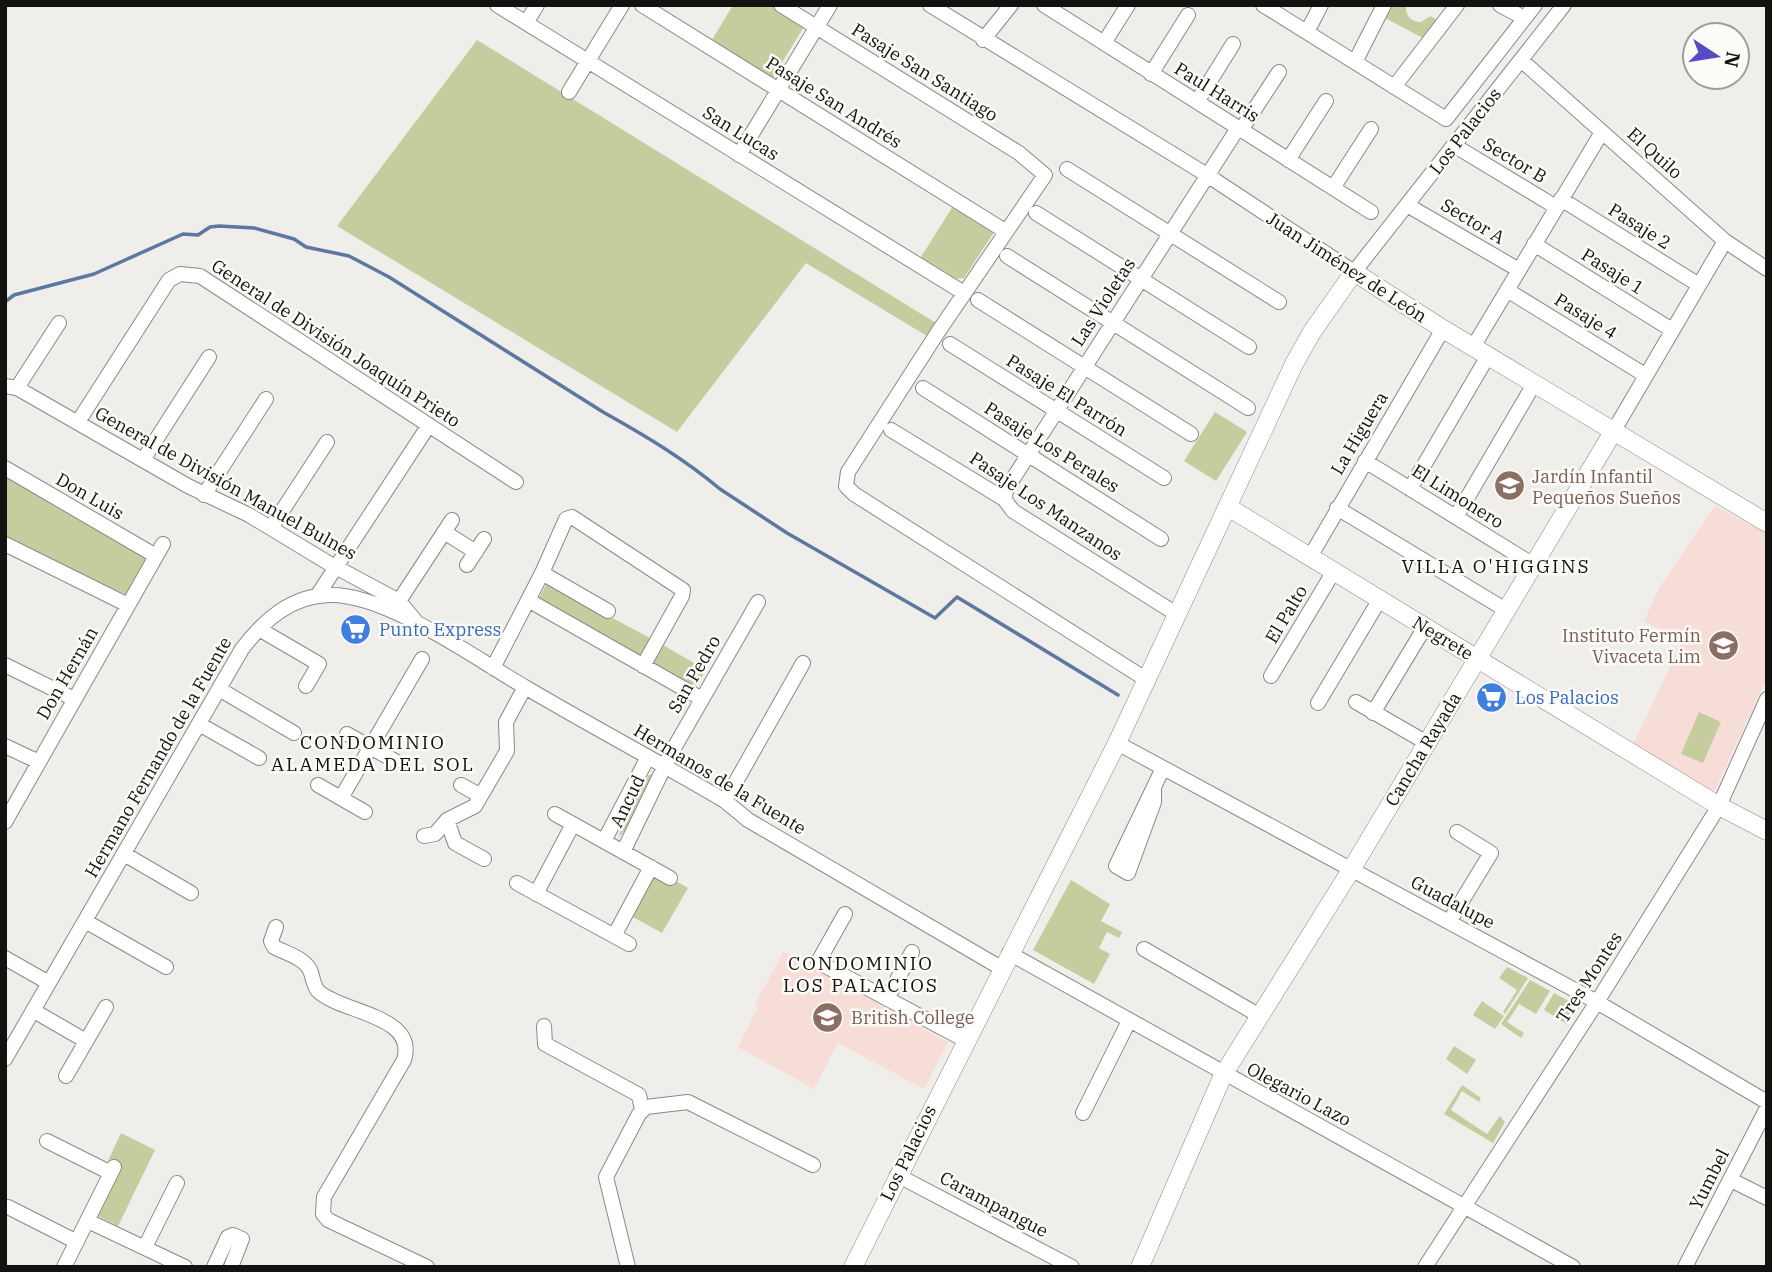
<svg xmlns="http://www.w3.org/2000/svg" width="1772" height="1272" font-family="'IBM Plex Serif',serif">
<style>
.education{fill:#f7ddd8}
.green{fill:#c7cc9f}
.lines{fill:none;stroke-linecap:round;stroke-linejoin:round}
.stream{stroke:#5c78a0;stroke-width:3.5}
.minor-casing{stroke:#8b8987;stroke-width:16}
.major-casing{stroke:#8b8987;stroke-width:19}
.minor{stroke:#fff;stroke-width:14}
.major{stroke:#fff;stroke-width:18}
.labels{text-anchor:middle;dominant-baseline:central;stroke-width:5;stroke-linejoin:round;paint-order:stroke}
.street-label{font-size:18px;fill:#131211;stroke:#fcfbf8}
.education-label{font-size:18px;fill:#785e54;stroke:#fcfbf8;text-anchor:start}
.shop-label{font-size:18px;fill:#366cbe;stroke:#fcfbf8;text-anchor:start}
.neighbourhood-label{font-size:19px;letter-spacing:2px;fill:#131211;stroke:#fcfbf8}
</style>
<rect width="100%" height="100%" fill="#efeeeb"/>
<path class="education" d="M 1715,506 L 1767,534 L 1767,678 L 1714,792 L 1633,745 L 1682,641 L 1644,621 L 1659,588 Z
M 783,952 L 948,1042 L 924,1089 L 838,1043 L 814,1089 L 738,1047 L 758,1008 L 755,1005 Z"/>
<path class="green" d="M 733,5 L 773,5 L 805,25 L 770,82 L 709,45 Z
M 1392,5 L 1406,5 C 1405,16 1411,22 1421,22 L 1430,16 L 1437,20 L 1423,38 L 1385,18 Z
M 477,40 L 936,323 L 927,336 L 806,263 L 677,432 L 337,226 Z
M 955,203 L 996,229 L 964,278 L 956,279 L 921,257 Z
M 1215,412 L 1247,432 L 1216,481 L 1184,461 Z
M 5,474 L 145,555 L 147,560 L 127,595 L 5,539 Z
M 547,583 L 650,638 L 640,656 L 539,598 Z
M 663,645 L 706,670 L 695,688 L 653,663 L 653,656 L 657,655 Z
M 1699,712 L 1721,722 L 1703,763 L 1681,754 Z
M 653,774 L 633,821 L 618,838 L 638,789 L 649,775 Z
M 651,876 L 672,879 L 688,888 L 662,933 L 631,916 Z
M 1071,880 L 1110,904 L 1101,921 L 1122,932 L 1119,938 L 1107,932 L 1099,948 L 1110,954 L 1094,984 L 1033,950 Z
M 1507,967 L 1528,978 L 1505,1014 L 1503,1012 L 1517,990 L 1499,978 Z
M 1530,980 L 1550,991 L 1536,1014 L 1519,1004 L 1507,1022 L 1524,1033 L 1521,1038 L 1501,1024 Z
M 1554,993 L 1580,1007 L 1568,1025 L 1544,1010 Z
M 1482,1001 L 1504,1016 L 1495,1029 L 1473,1015 Z
M 1454,1046 L 1476,1060 L 1467,1074 L 1446,1059 Z
M 1462,1085 L 1481,1098 L 1479,1102 L 1462,1091 L 1451,1110 L 1487,1134 L 1500,1116 L 1505,1122 L 1493,1143 L 1444,1114 Z
M 121,1133 L 155,1150 L 118,1226 L 96,1215 L 119,1167 L 108,1161 Z"/>
<g class="lines">
<path class="stream" d="M 5,302 L 14,295 L 94,274 L 183,234 L 198,235 L 210,227 L 219,226 L 254,228 L 294,239 L 306,247 L 349,256 L 389,277 L 603,412 C 644,435 683,458 720,489 L 787,533 L 935,618 L 957,597 L 1118,695"/>
<defs>
<path id="minor" d="M 497,5 L 964,293
M 642,5 L 1005,231
M 781,5 L 1019,153 L 1045,175 L 938,332 L 848,472 L 846,486 L 854,494 L 1147,680
M 930,5 L 1207,175 L 1354,272 L 1564,5
M 1044,5 L 1371,212
M 1263,5 L 1446,119 L 1535,5
M 1500,5 L 1524,18
M 526,23 L 537,5
M 1307,32 L 1321,5
M 983,40 L 1011,5
M 1104,43 L 1128,5
M 1521,60 L 1725,241 L 1767,269
M 1355,62 L 1384,5
M 1151,74 L 1188,15
M 1394,87 L 1457,5
M 569,92 L 622,5
M 1197,102 L 1233,44
M 1241,130 L 1279,72
M 1455,146 L 1556,207
M 739,155 L 830,5
M 1288,160 L 1326,101
M 1067,169 L 1279,302
M 1333,188 L 1371,129
M 1561,199 L 1699,285
M 1407,205 L 1519,270
M 1036,213 L 1249,347
M 1534,244 L 1672,330
M 1007,256 L 1248,408
M 1507,290 L 1645,375
M 978,300 L 1191,434
M 950,344 L 1164,478
M 1473,347 L 1602,132
M 5,386 L 17,388 L 188,486 L 249,515 L 330,564 L 399,601 L 418,624
M 17,388 L 59,323
M 923,388 L 1161,539
M 78,422 L 169,280 L 180,274 L 200,276 L 516,482
M 891,430 L 1004,499 L 1013,511 L 1178,615
M 1613,432 L 1725,241
M 143,460 L 209,357
M 1365,461 L 1532,564
M 5,468 L 156,556
M 1410,489 L 1488,356
M 204,495 L 266,399
M 1004,499 L 1007,488 L 1238,128
M 1337,508 L 1506,610
M 1456,517 L 1534,384
M 271,528 L 327,442
M 444,532 L 476,552
M 5,544 L 128,605
M 1310,557 L 1443,329
M 467,565 L 484,539
M 542,573 L 608,611
M 317,596 L 429,425
M 528,600 L 702,699
M 399,601 L 452,520
M 259,629 L 319,664 L 306,686
M 5,665 L 74,699
M 493,668 L 542,573 L 566,519 L 572,517 L 683,590 L 682,596 L 643,666
M 1271,676 L 1334,571
M 219,689 L 294,733
M 1356,702 L 1427,743
M 1318,703 L 1380,599
M 1373,713 L 1425,627
M 199,724 L 259,758
M 347,734 L 395,761
M 1117,743 L 1597,1002 L 1767,1102
M 5,746 L 39,762
M 318,785 L 365,812
M 461,785 L 481,796
M 1154,790 L 1154,802 L 1128,873 L 1116,866 L 1163,768
M 341,798 L 422,659
M 725,801 L 803,663
M 555,814 L 670,878
M 447,820 L 455,843 L 484,859
M 5,822 L 163,544
M 424,836 L 435,834 L 447,820 L 475,806 L 507,751 L 506,722 L 525,687
M 604,841 L 648,757
M 623,852 L 670,755 L 758,602
M 124,854 L 191,893
M 517,883 L 629,944
M 536,894 L 573,824
M 845,914 L 818,962 L 965,1040
M 85,921 L 166,967
M 1449,922 L 1491,853 L 1457,832
M 276,927 L 271,941 L 274,947 C 286,953 304,958 310,970 C 313,977 313,985 318,991 C 341,1013 418,1015 404,1060 L 324,1197 L 323,1214 L 328,1220 L 427,1267
M 614,936 L 651,867
M 1144,949 L 1260,1016
M 1009,953 L 1573,1267
M 5,958 L 49,983
M 887,999 L 912,952
M 34,1011 L 86,1041
M 544,1026 L 545,1044 L 639,1095 L 642,1110
M 5,1059 L 242,649 C 264,620 291,596 329,595 C 386,593 476,659 525,687 C 591,726 659,762 725,801 L 748,820 L 1001,968
M 66,1076 L 106,1007
M 1083,1113 L 1129,1021
M 47,1141 L 111,1173
M 897,1175 L 1072,1267
M 1731,1180 L 1767,1198
M 8,1207 L 77,1242
M 88,1221 L 185,1267
M 145,1247 L 177,1183
M 64,1267 L 114,1167
M 214,1267 L 228,1237 L 233,1235 L 242,1239 L 231,1267
M 628,1267 L 606,1177 L 639,1114 L 646,1107 L 688,1102 L 813,1165
M 1425,1267 L 1597,1002 L 1719,806 L 1767,699
M 1685,1267 L 1767,1108"/>
<path id="major" d="M 1228,507 L 1719,806 L 1767,831
M 853,1267 L 1117,743 L 1294,364 L 1312,332 L 1354,272 L 1443,329 L 1767,523
M 1140,1267 L 1223,1075 L 1351,870 L 1613,432"/>
</defs>
<use href="#minor" class="minor-casing"/>
<use href="#major" class="major-casing"/>
<use href="#minor" class="minor"/>
<use href="#major" class="major"/>
</g>
<defs>
<symbol id="school-disc" viewBox="-11 -11 22 22"><circle r="9.5" fill="#8d6e63" stroke="#fcfbf8"/><path d="M0-5L7-2L0 1L-7-2ZM-4 1L0 2.5L4 1V4Q0 6-4 4Z" fill="#fff"/></symbol>
<symbol id="supermarket-disc" viewBox="-11 -11 22 22"><circle r="9.5" fill="#3f7fe0" stroke="#fcfbf8"/><path d="M-6-5.5h2.5l.6 2H6L4.5 2H-2.5L-4.4-4H-6ZM-1.5 3.2a1.3 1.3 0 1 0 .1 0ZM3 3.2a1.3 1.3 0 1 0 .1 0Z" fill="#fff"/></symbol>
</defs>
<g fill-rule="evenodd">
<use href="#school-disc" x="1492" y="468" width="35" height="35"/>
<use href="#supermarket-disc" x="338" y="612" width="35" height="35"/>
<use href="#school-disc" x="1706" y="628" width="35" height="35"/>
<use href="#supermarket-disc" x="1474" y="680" width="35" height="35"/>
<use href="#school-disc" x="810" y="1000" width="35" height="35"/>
</g>
<g class="labels">
<g class="street-label">
<text transform="translate(925 72) rotate(32)">Pasaje San Santiago</text>
<text transform="translate(1217 92) rotate(32)">Paul Harris</text>
<text transform="translate(834 102) rotate(32)">Pasaje San Andrés</text>
<text transform="translate(1465 131) rotate(-52)">Los Palacios</text>
<text transform="translate(741 133) rotate(32)">San Lucas</text>
<text transform="translate(1655 153) rotate(42)">El Quilo</text>
<text transform="translate(1515 160) rotate(31)">Sector B</text>
<text transform="translate(1473 221) rotate(31)">Sector A</text>
<text transform="translate(1640 226) rotate(32)">Pasaje 2</text>
<text transform="translate(1347 267) rotate(33)">Juan Jiménez de León</text>
<text transform="translate(1613 271) rotate(32)">Pasaje 1</text>
<text transform="translate(1103 302) rotate(-57)">Las Violetas</text>
<text transform="translate(1586 316) rotate(32)">Pasaje 4</text>
<text transform="translate(336 343) rotate(33)">General de División Joaquín Prieto</text>
<text transform="translate(1067 395) rotate(32)">Pasaje El Parrón</text>
<text transform="translate(1359 433) rotate(-59)">La Higuera</text>
<text transform="translate(1052 447) rotate(32)">Pasaje Los Perales</text>
<text transform="translate(226 483) rotate(29)">General de División Manuel Bulnes</text>
<text transform="translate(90 496) rotate(30)">Don Luis</text>
<text transform="translate(1458 496) rotate(32)">El Limonero</text>
<text transform="translate(1046 506) rotate(34)">Pasaje Los Manzanos</text>
<text transform="translate(1286 614) rotate(-59)">El Palto</text>
<text transform="translate(1443 638) rotate(31)">Negrete</text>
<text transform="translate(67 673) rotate(-60)">Don Hernán</text>
<text transform="translate(694 674) rotate(-60)">San Pedro</text>
<text transform="translate(1423 749) rotate(-59)">Cancha Rayada</text>
<text transform="translate(158 757) rotate(-60)">Hermano Fernando de la Fuente</text>
<text transform="translate(720 779) rotate(31)">Hermanos de la Fuente</text>
<text transform="translate(627 801) rotate(-64)">Ancud</text>
<text transform="translate(1453 902) rotate(28)">Guadalupe</text>
<text transform="translate(1589 977) rotate(-57)">Tres Montes</text>
<text transform="translate(1299 1094) rotate(28)">Olegario Lazo</text>
<text transform="translate(908 1153) rotate(-64)">Los Palacios</text>
<text transform="translate(1709 1179) rotate(-63)">Yumbel</text>
<text transform="translate(994 1204) rotate(28)">Carampangue</text>
</g>
<g class="education-label">
<text x="1532" y="476">Jardín Infantil<tspan x="1532" dy="21">Pequeños Sueños</tspan></text>
<text x="1701" y="635" text-anchor="end">Instituto Fermín<tspan x="1701" dy="21">Vivaceta Lim</tspan></text>
<text x="851" y="1017">British College</text>
</g>
<g class="shop-label">
<text x="379" y="629">Punto Express</text>
<text x="1515" y="697">Los Palacios</text>
</g>
<g class="neighbourhood-label">
<text x="1496" y="566">VILLA O'HIGGINS</text>
<text x="373" y="742">CONDOMINIO<tspan x="373" dy="22">ALAMEDA DEL SOL</tspan></text>
<text x="861" y="963">CONDOMINIO<tspan x="861" dy="22">LOS PALACIOS</tspan></text>
</g>
</g>
<rect width="1772" height="1272" fill="none" stroke="#131211" stroke-width="14"/>
<g transform="translate(1716 56) rotate(102)"><circle r="33" fill="#fcfbf8" stroke="#9f9e9c" stroke-width="2"/>
<path d="M0-5L12 26L0 18L-12 26Z" fill="#584ac2"/>
<text y="-10" font-size="19" font-weight="bold" text-anchor="middle" fill="#131211">N</text>
</g>
</svg>
